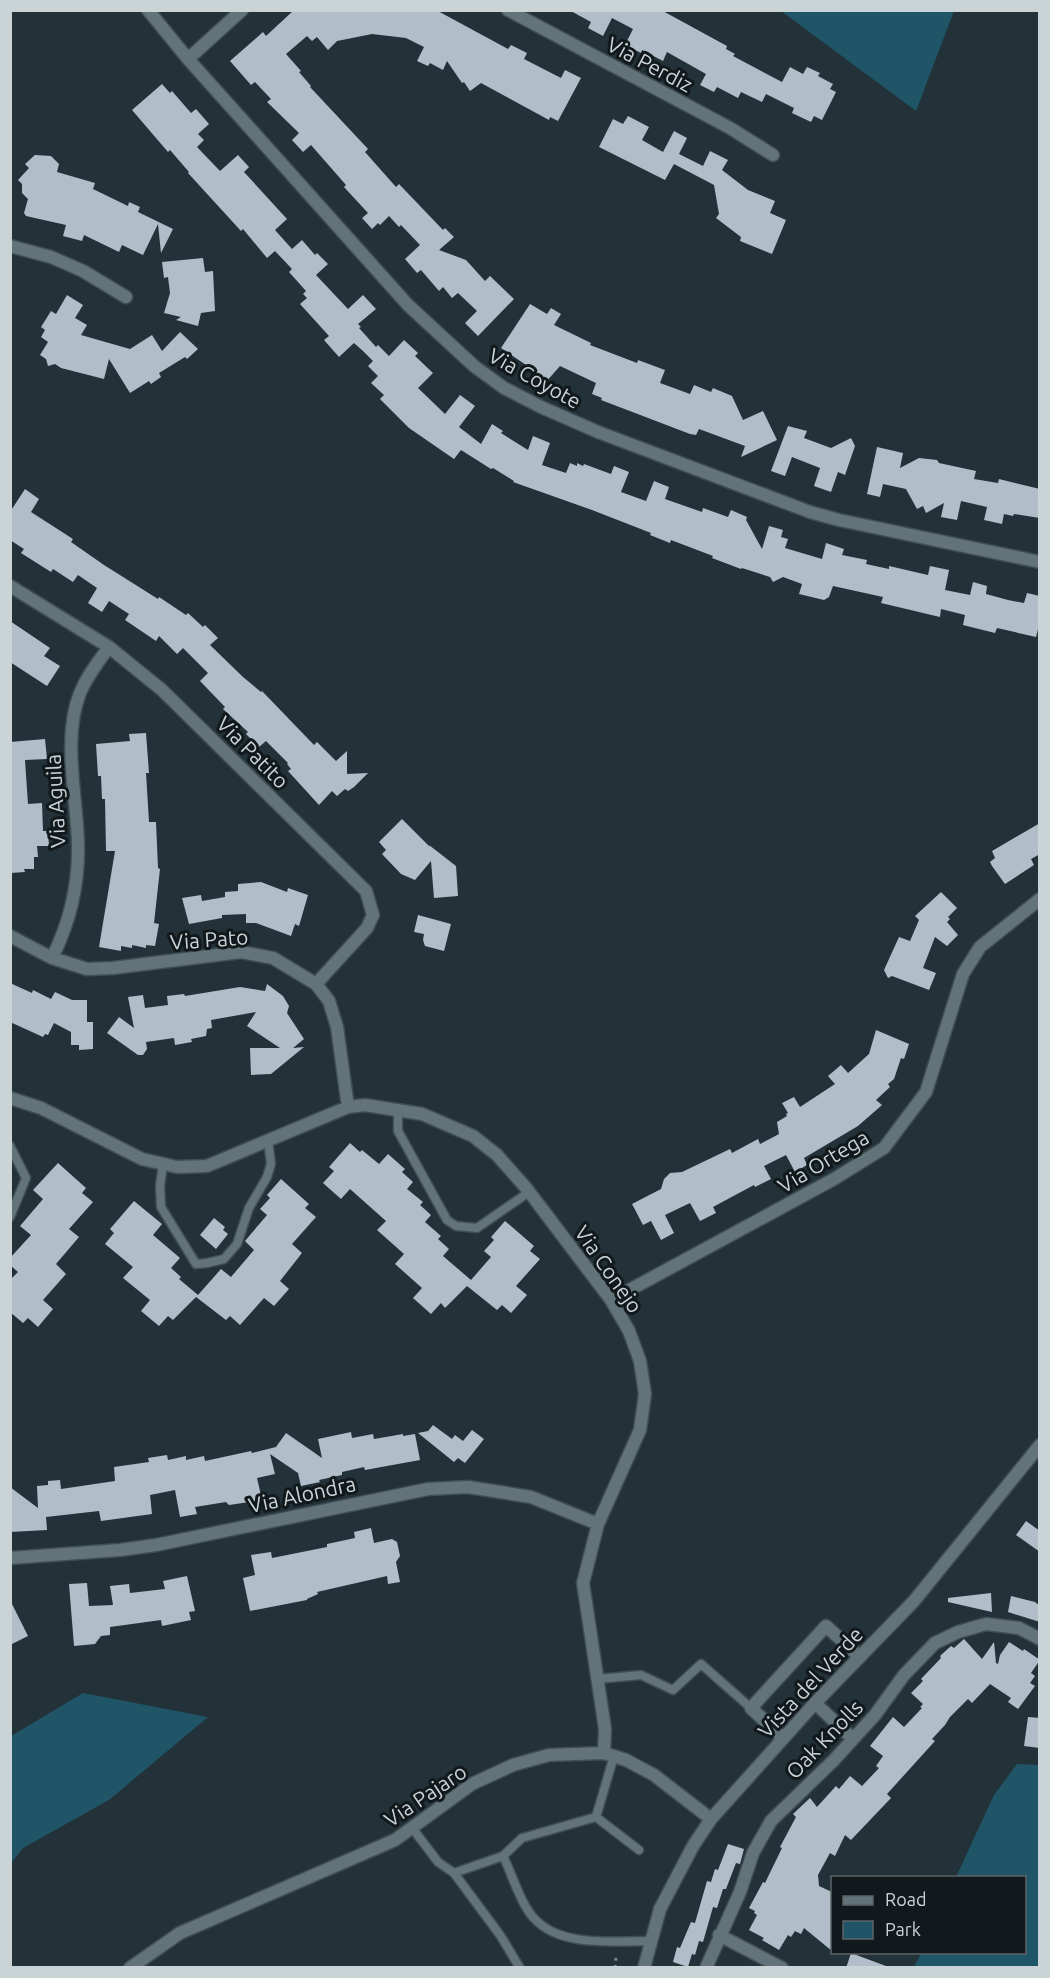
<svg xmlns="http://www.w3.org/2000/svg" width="1050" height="1978" font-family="Ubuntu,sans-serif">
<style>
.green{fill:#1f5567}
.building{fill:#b1beca}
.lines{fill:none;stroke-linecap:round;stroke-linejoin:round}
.service-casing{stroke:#404e53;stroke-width:11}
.minor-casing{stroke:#404e53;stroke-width:15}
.tertiary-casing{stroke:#404e53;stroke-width:15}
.path{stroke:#7e8a8e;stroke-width:3;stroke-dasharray:3 4.5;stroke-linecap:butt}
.service{stroke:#627379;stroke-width:8}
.minor{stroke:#627379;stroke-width:12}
.tertiary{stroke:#627379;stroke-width:12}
.labels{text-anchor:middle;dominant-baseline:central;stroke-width:6;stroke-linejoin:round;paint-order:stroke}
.street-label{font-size:21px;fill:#cad4d7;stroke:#12191c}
</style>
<rect width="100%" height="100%" fill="#233238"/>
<path class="green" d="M 781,11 L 954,10 L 954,11 L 916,111 Z
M 83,1693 L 208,1717 L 109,1800 L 23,1848 L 11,1863 L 11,1736 Z
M 1017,1764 L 1039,1765 L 1039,1967 L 914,1967 L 921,1953 L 1024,1952 L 1024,1878 L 956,1877 L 994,1795 Z"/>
<path class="building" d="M 294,10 L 436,10 L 508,49 L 511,45 L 527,53 L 524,59 L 561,78 L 565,70 L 581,78 L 558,121 L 550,117 L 549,120 L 481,83 L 470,91 L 464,82 L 462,83 L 447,61 L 443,70 L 430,63 L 428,66 L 417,61 L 424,47 L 406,38 L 372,34 L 337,41 L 328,50 L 317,37 L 312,41 L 307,36 L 286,54 L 301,71 L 299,72 L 311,86 L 310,87 L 368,149 L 365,152 L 396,187 L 399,184 L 443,230 L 445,228 L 454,237 L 439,250 L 466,260 L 485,281 L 490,276 L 514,299 L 478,336 L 465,323 L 477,311 L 458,293 L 452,298 L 443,287 L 439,291 L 421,270 L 417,273 L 405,259 L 420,245 L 401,225 L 399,227 L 389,216 L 380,225 L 378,223 L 372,229 L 362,218 L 368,213 L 344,187 L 346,185 L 311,145 L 303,152 L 292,140 L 299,133 L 267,102 L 271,99 L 255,82 L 251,85 L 230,61 L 263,32 L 266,36 Z
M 569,10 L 661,10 L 727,46 L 726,49 L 735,54 L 733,56 L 782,82 L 790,67 L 803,74 L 807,67 L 820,73 L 818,76 L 833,84 L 830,89 L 836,92 L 822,120 L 814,116 L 811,122 L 792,113 L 794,108 L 766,94 L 762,102 L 741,92 L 738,98 L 717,87 L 714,92 L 700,85 L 706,74 L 667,52 L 663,61 L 642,50 L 641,53 L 625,45 L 633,29 L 612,18 L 603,36 L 588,28 L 591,22 Z
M 162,84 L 170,93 L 172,91 L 191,113 L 196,109 L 209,124 L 198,134 L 204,140 L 197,147 L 220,171 L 238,155 L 249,167 L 244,172 L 287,219 L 275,230 L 292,249 L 302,240 L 315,255 L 317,253 L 328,264 L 316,275 L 348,309 L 363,295 L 376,309 L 358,324 L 361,327 L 359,328 L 376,347 L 378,345 L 389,356 L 404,340 L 418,353 L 415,356 L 433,373 L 418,388 L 445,414 L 460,395 L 475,406 L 459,427 L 481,444 L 492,424 L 503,431 L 501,433 L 528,450 L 533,436 L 550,443 L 542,465 L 566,473 L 570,463 L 577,466 L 577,463 L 583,466 L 584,464 L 611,474 L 614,466 L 629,472 L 621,492 L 646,501 L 654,481 L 669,487 L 665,499 L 702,512 L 703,508 L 728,517 L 731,510 L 747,517 L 746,520 L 762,549 L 769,526 L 783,530 L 781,537 L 788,539 L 785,548 L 822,559 L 826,543 L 844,549 L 842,555 L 867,560 L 866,564 L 889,569 L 889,566 L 928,575 L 930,566 L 949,570 L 945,590 L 970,595 L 973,582 L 987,586 L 986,594 L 1008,600 L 1024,603 L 1027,593 L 1040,596 L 1040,622 L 1036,637 L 997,628 L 995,633 L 963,625 L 965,615 L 941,609 L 940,617 L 881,603 L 883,597 L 833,586 L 829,597 L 824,600 L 799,594 L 802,584 L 783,577 L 773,582 L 770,577 L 742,568 L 741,569 L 712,558 L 713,556 L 671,540 L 670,543 L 650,535 L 651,533 L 592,510 L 513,482 L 514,481 L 493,468 L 491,469 L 461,450 L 454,459 L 409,428 L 380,399 L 384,395 L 371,383 L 378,376 L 368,366 L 373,361 L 363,351 L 354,343 L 339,357 L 324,340 L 329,336 L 300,304 L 307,298 L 303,294 L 306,291 L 289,272 L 292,269 L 275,251 L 267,258 L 243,229 L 241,231 L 188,173 L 189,172 L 170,150 L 168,152 L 132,110 Z
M 628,116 L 649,127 L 642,140 L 663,152 L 674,131 L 687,138 L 679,154 L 703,166 L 710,151 L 728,160 L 722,170 L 748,190 L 775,201 L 770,213 L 786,220 L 772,254 L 740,241 L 741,237 L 716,218 L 719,214 L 714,185 L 674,164 L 665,180 L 599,147 L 613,119 L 623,124 Z
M 35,155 L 51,156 L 59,164 L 57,172 L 95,183 L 93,189 L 128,206 L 129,202 L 140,207 L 138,212 L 173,229 L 161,253 L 158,224 L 143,255 L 122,245 L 119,252 L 84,235 L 82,241 L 63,236 L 66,225 L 26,216 L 24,213 L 28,199 L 22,193 L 22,184 L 18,180 L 29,168 L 25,164 Z
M 203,258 L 205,272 L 213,271 L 215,311 L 201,313 L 198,326 L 176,320 L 181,317 L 164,313 L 170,293 L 168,277 L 164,278 L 162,262 Z
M 67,295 L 83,305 L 75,318 L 87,325 L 81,335 L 130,349 L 152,335 L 162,351 L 180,332 L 198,349 L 187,359 L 185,357 L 159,373 L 161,377 L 151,384 L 149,381 L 130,393 L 109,359 L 104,379 L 61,368 L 55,364 L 48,366 L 46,359 L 40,355 L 48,342 L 41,337 L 45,330 L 41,327 L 51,311 L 56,314 Z
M 530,304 L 547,314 L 551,308 L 561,314 L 554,325 L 591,343 L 590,345 L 637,363 L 638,360 L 665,370 L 660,383 L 690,394 L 694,385 L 711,392 L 713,388 L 732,396 L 743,420 L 763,411 L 777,440 L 741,457 L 745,446 L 699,429 L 696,435 L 690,434 L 601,400 L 602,398 L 592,394 L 596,383 L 560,366 L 545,383 L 531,371 L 532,369 L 501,348 Z
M 788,426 L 807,431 L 804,438 L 831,448 L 851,438 L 855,446 L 845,475 L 838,472 L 831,492 L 814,486 L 820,468 L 792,457 L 785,476 L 771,471 Z
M 877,447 L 903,453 L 900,468 L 919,458 L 937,460 L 939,463 L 976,471 L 974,479 L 998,483 L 999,479 L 1040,489 L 1040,518 L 1014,514 L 1013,516 L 1004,514 L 1002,524 L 984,520 L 987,507 L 961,501 L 957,520 L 941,517 L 944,503 L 926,513 L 923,506 L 917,509 L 906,489 L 883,484 L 880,497 L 867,494 Z
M 25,489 L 39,499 L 31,512 L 73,539 L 71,542 L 104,565 L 158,599 L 159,597 L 186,615 L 188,613 L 203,627 L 205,625 L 218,638 L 210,645 L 243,677 L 261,692 L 262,691 L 314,745 L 317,742 L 336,761 L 347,751 L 347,774 L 368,773 L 354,787 L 348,791 L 345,789 L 337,796 L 332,791 L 319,805 L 288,771 L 291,769 L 287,764 L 288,763 L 266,741 L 259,747 L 246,734 L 248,732 L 223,709 L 225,707 L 200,681 L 208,673 L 183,648 L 177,654 L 159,636 L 156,641 L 125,620 L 129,614 L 109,601 L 102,612 L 88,603 L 97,588 L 78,575 L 73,582 L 53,569 L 51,572 L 21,553 L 24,549 L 10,540 L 10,512 Z
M 10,621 L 50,648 L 44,656 L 60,666 L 47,686 L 10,662 Z
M 146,733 L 149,773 L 146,773 L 149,822 L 156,822 L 158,868 L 160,869 L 154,923 L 159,924 L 155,946 L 146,945 L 146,948 L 132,945 L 132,948 L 121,946 L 121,951 L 99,947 L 115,851 L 106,851 L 105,799 L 102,799 L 101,776 L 98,776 L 96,744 L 130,741 L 129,734 Z
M 45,739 L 47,759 L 25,760 L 28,804 L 42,803 L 43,831 L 48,831 L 49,846 L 37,846 L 38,857 L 34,857 L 34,869 L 24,869 L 25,872 L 10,873 L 10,742 Z
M 402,819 L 430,847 L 429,845 L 456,866 L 458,896 L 434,898 L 431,861 L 415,880 L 401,874 L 382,854 L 386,850 L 379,842 Z
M 1040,823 L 1040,854 L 1031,859 L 1034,865 L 1005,884 L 992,866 L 990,862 L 995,858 L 992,851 Z
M 261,882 L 287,892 L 288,888 L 308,895 L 299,926 L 295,924 L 291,936 L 256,923 L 246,923 L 246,914 L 222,915 L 222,918 L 189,924 L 182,898 L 201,895 L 202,901 L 225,897 L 225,892 L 238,891 L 238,884 Z
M 941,892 L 957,908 L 948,917 L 950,919 L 947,922 L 958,935 L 947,946 L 935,937 L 923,968 L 936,973 L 929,990 L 892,976 L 888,978 L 884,970 L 899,937 L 910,941 L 919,920 L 915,916 Z
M 418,915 L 451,924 L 444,951 L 425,946 L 423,940 L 424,934 L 414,932 Z
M 10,983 L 32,993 L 33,990 L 51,999 L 55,992 L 72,1000 L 87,1000 L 87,1022 L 93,1022 L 93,1049 L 79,1050 L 79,1045 L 71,1045 L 71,1032 L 54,1023 L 48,1035 L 45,1034 L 43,1037 L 10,1022 Z
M 267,984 L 283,996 L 289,1006 L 287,1013 L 304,1039 L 293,1048 L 304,1047 L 271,1074 L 251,1075 L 250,1048 L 280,1048 L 247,1026 L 256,1012 L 211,1020 L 212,1028 L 207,1029 L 206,1036 L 191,1039 L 192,1042 L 175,1045 L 174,1038 L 146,1042 L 147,1049 L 143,1055 L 138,1055 L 107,1033 L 119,1017 L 134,1028 L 128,997 L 143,995 L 145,1008 L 168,1005 L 167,996 L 184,994 L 185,996 L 240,987 L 265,991 Z
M 876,1030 L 909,1044 L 904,1059 L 901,1058 L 894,1079 L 888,1084 L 890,1087 L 876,1100 L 882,1105 L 858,1126 L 804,1158 L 807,1165 L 795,1172 L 786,1155 L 764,1166 L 771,1179 L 755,1187 L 754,1185 L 713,1207 L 716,1213 L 700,1221 L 690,1203 L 665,1215 L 674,1233 L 661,1240 L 651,1221 L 643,1225 L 632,1204 L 661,1189 L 664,1179 L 670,1173 L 682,1172 L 730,1149 L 732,1153 L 758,1139 L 760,1144 L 779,1134 L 777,1122 L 787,1116 L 786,1114 L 788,1113 L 782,1103 L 794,1097 L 800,1107 L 835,1084 L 828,1076 L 841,1065 L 848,1073 L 869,1054 Z
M 350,1143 L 360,1152 L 362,1150 L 379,1164 L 388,1154 L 405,1169 L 402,1172 L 413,1182 L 407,1189 L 423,1202 L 420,1205 L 431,1215 L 425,1222 L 441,1236 L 438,1239 L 449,1249 L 443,1256 L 471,1280 L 491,1257 L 484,1251 L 494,1240 L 491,1237 L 505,1221 L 534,1246 L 530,1251 L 540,1259 L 516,1286 L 527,1295 L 511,1313 L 502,1305 L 497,1310 L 467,1286 L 445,1308 L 441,1303 L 431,1314 L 413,1298 L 422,1288 L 395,1264 L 404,1254 L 377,1230 L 386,1221 L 350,1189 L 341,1199 L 323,1183 L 334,1171 L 329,1167 Z
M 58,1163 L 86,1188 L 82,1193 L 93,1202 L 69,1229 L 79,1237 L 56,1264 L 66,1274 L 43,1300 L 53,1309 L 38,1327 L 28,1318 L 23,1323 L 10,1312 L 10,1280 L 18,1272 L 10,1265 L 10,1258 L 31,1235 L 20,1226 L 43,1199 L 33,1190 Z
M 281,1179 L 309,1204 L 305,1208 L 316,1217 L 292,1244 L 302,1253 L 280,1281 L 289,1289 L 274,1306 L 264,1298 L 240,1325 L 230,1316 L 226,1320 L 196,1297 L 173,1320 L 168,1316 L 159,1326 L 141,1311 L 150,1300 L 123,1278 L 133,1267 L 105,1244 L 114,1233 L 110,1229 L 134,1201 L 162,1224 L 153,1235 L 180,1258 L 171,1268 L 181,1277 L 179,1279 L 198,1295 L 221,1269 L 231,1277 L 254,1250 L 245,1241 L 267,1215 L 260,1209 L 270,1198 L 267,1195 Z
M 214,1218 L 225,1227 L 223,1230 L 228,1234 L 216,1249 L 200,1235 Z
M 433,1425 L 452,1439 L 455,1435 L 463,1441 L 472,1430 L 484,1439 L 465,1463 L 458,1458 L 454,1462 L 418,1433 L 428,1431 Z
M 351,1432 L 352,1438 L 373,1434 L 374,1439 L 403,1434 L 403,1436 L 415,1434 L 420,1460 L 365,1470 L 364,1467 L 342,1472 L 342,1475 L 319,1480 L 320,1482 L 301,1486 L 298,1473 L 270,1454 L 275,1474 L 257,1478 L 262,1500 L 229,1505 L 226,1502 L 195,1507 L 197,1514 L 180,1517 L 175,1490 L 150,1495 L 152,1514 L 101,1521 L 99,1511 L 46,1517 L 47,1530 L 10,1532 L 10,1487 L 38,1508 L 37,1486 L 48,1485 L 48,1481 L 60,1480 L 61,1489 L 115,1481 L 114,1467 L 149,1462 L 148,1458 L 167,1455 L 168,1460 L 186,1456 L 186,1460 L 204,1456 L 205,1461 L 251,1451 L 252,1453 L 276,1447 L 286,1433 L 322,1458 L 318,1439 Z
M 1026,1521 L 1040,1531 L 1040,1552 L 1016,1535 Z
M 371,1528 L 374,1543 L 392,1539 L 397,1542 L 400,1556 L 396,1562 L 400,1582 L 388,1584 L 387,1576 L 317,1592 L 318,1594 L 307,1599 L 307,1600 L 250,1611 L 243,1578 L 255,1575 L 251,1555 L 271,1552 L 272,1558 L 327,1547 L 327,1544 L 355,1538 L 354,1532 Z
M 187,1576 L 195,1611 L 189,1612 L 191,1620 L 162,1626 L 161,1620 L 110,1627 L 110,1635 L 101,1636 L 95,1644 L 74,1646 L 69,1584 L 87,1583 L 89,1606 L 113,1605 L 110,1586 L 129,1584 L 130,1593 L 165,1589 L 163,1581 Z
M 991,1593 L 992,1612 L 948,1602 L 948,1598 Z
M 1011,1596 L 1035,1602 L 1040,1606 L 1040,1622 L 1008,1612 Z
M 10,1600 L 28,1636 L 10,1645 Z
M 964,1639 L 982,1659 L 994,1642 L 996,1663 L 998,1664 L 1000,1655 L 1009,1642 L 1023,1651 L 1024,1649 L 1040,1660 L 1031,1673 L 1035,1676 L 1030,1683 L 1035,1686 L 1018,1709 L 1008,1702 L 1011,1698 L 990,1684 L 972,1703 L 968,1699 L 950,1717 L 945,1725 L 932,1739 L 935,1741 L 887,1794 L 891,1798 L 851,1840 L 845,1835 L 835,1856 L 830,1853 L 818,1875 L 819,1886 L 832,1892 L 832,1951 L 804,1928 L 801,1934 L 795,1931 L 791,1937 L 788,1935 L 779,1950 L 762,1940 L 764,1938 L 749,1930 L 757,1915 L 754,1913 L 755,1911 L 749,1908 L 763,1882 L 765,1883 L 782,1848 L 780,1847 L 796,1817 L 793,1814 L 810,1798 L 817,1807 L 836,1786 L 839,1789 L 850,1776 L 862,1786 L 879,1768 L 876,1766 L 883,1756 L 870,1746 L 893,1717 L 904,1727 L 922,1708 L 920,1707 L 923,1704 L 911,1693 L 923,1681 L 921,1679 L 941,1658 L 940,1656 L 951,1646 L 954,1648 Z
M 1028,1717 L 1040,1718 L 1040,1748 L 1024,1746 Z
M 728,1844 L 744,1849 L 740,1864 L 736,1863 L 726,1889 L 723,1889 L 717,1908 L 713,1907 L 703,1942 L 699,1941 L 695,1955 L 692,1954 L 688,1967 L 673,1962 L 677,1947 L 680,1948 L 691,1922 L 695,1923 L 707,1881 L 711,1882 L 715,1869 L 718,1870 Z
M 851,1953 L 886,1966 L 885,1968 L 846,1968 Z"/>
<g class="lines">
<defs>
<path id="service" d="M 398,1110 L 398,1131 L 447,1220 L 456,1226 L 477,1228 L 529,1192
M 10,1146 L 26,1178 L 10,1217
M 163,1164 L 160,1186 L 161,1207 L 196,1264 L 207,1263 L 224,1259 L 237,1244 L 249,1208 L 267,1177 L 271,1164 L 268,1140
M 597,1679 L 641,1675 L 673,1690 L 701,1664 L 751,1708
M 596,1817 L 639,1850
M 413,1829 L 438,1862 L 454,1873 L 503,1856 L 522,1838 L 596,1817 L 614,1756
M 503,1856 C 512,1874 518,1896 529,1912 C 554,1949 613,1941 652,1941
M 454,1873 L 500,1935 L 520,1968"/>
<path id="minor" d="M 148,10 L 188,59 L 408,305 L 474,366 L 504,388 L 541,407 L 598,432 L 810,512 L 839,520 L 1040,562
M 508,10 L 730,128 L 773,155
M 188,59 L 242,10
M 10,246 L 51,257 L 83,271 L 126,297
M 10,586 L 109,647 L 162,690 L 366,891 L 373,915 L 367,928 L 316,984
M 10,936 L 52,958 L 87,969 L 113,968 L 241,952 L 273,958 L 316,984 L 329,1001 L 337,1027 L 348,1107
M 52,958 C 70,922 79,884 78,844 C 77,797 62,738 80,693 C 87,676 98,662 109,647
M 10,1098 L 41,1108 L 142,1159 L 177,1167 L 207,1166 L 348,1107 L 365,1105 L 422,1114 L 473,1136 L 497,1155 L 527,1189 L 611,1300 L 629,1331 L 640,1361 L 645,1394 L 640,1430 L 598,1524 L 583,1583 L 605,1729 L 604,1753
M 611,1300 L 834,1179 L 884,1148 L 926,1092 L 963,974 L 980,947 L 1040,899
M 10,1558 L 120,1550 L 156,1545 L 428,1489 L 468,1487 L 531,1497 L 598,1524
M 815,1703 L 853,1739
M 783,1738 L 751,1708 L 826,1626 L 860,1657
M 719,1935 L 782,1968
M 130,1968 L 180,1933 L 395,1840 L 472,1784 L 513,1765 L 549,1755 L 604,1753 L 626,1760 L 654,1775 L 711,1819
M 706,1968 L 740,1892 L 753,1853 L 771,1821 L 834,1760 L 875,1715 L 904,1675 L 935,1643 L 958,1632 L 986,1624 L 1019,1628 L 1040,1639"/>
<path id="tertiary" d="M 644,1968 L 660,1909 L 693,1846 L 711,1819 L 815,1703 L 914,1601 L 1040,1445"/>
</defs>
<use href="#service" class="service-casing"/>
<use href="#minor" class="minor-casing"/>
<use href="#tertiary" class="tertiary-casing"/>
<path class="path" d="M 615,1968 L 616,1958"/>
<use href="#service" class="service"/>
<use href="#minor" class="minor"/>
<use href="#tertiary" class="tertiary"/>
</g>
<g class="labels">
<g class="street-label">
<text transform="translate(650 64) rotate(28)">Via Perdiz</text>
<text transform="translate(535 378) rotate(29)">Via Coyote</text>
<text transform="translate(253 752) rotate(45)">Via Patito</text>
<text transform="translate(55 801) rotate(-93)">Via Aguila</text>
<text transform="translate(209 939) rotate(-4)">Via Pato</text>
<text transform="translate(823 1161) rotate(-31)">Via Ortega</text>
<text transform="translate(609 1269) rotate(55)">Via Conejo</text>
<text transform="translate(302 1494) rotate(-12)">Via Alondra</text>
<text transform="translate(810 1682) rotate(-47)">Vista del Verde</text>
<text transform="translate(824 1739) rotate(-46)">Oak Knolls</text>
<text transform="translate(425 1795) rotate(-34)">Via Pajaro</text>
</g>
</g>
<rect width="1050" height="1978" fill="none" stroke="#cad4d7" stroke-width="24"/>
<rect x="831" y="1876" width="195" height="78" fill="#12191c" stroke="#5c6467" stroke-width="1.5"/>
<rect x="843" y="1896" width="30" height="9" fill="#627379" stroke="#5c6467" stroke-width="1.5"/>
<text x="885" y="1906" font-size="18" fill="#cad4d7">Road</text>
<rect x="843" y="1921" width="30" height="18" fill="#1f5567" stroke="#5c6467" stroke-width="1.5"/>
<text x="885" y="1936" font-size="18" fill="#cad4d7">Park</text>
</svg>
